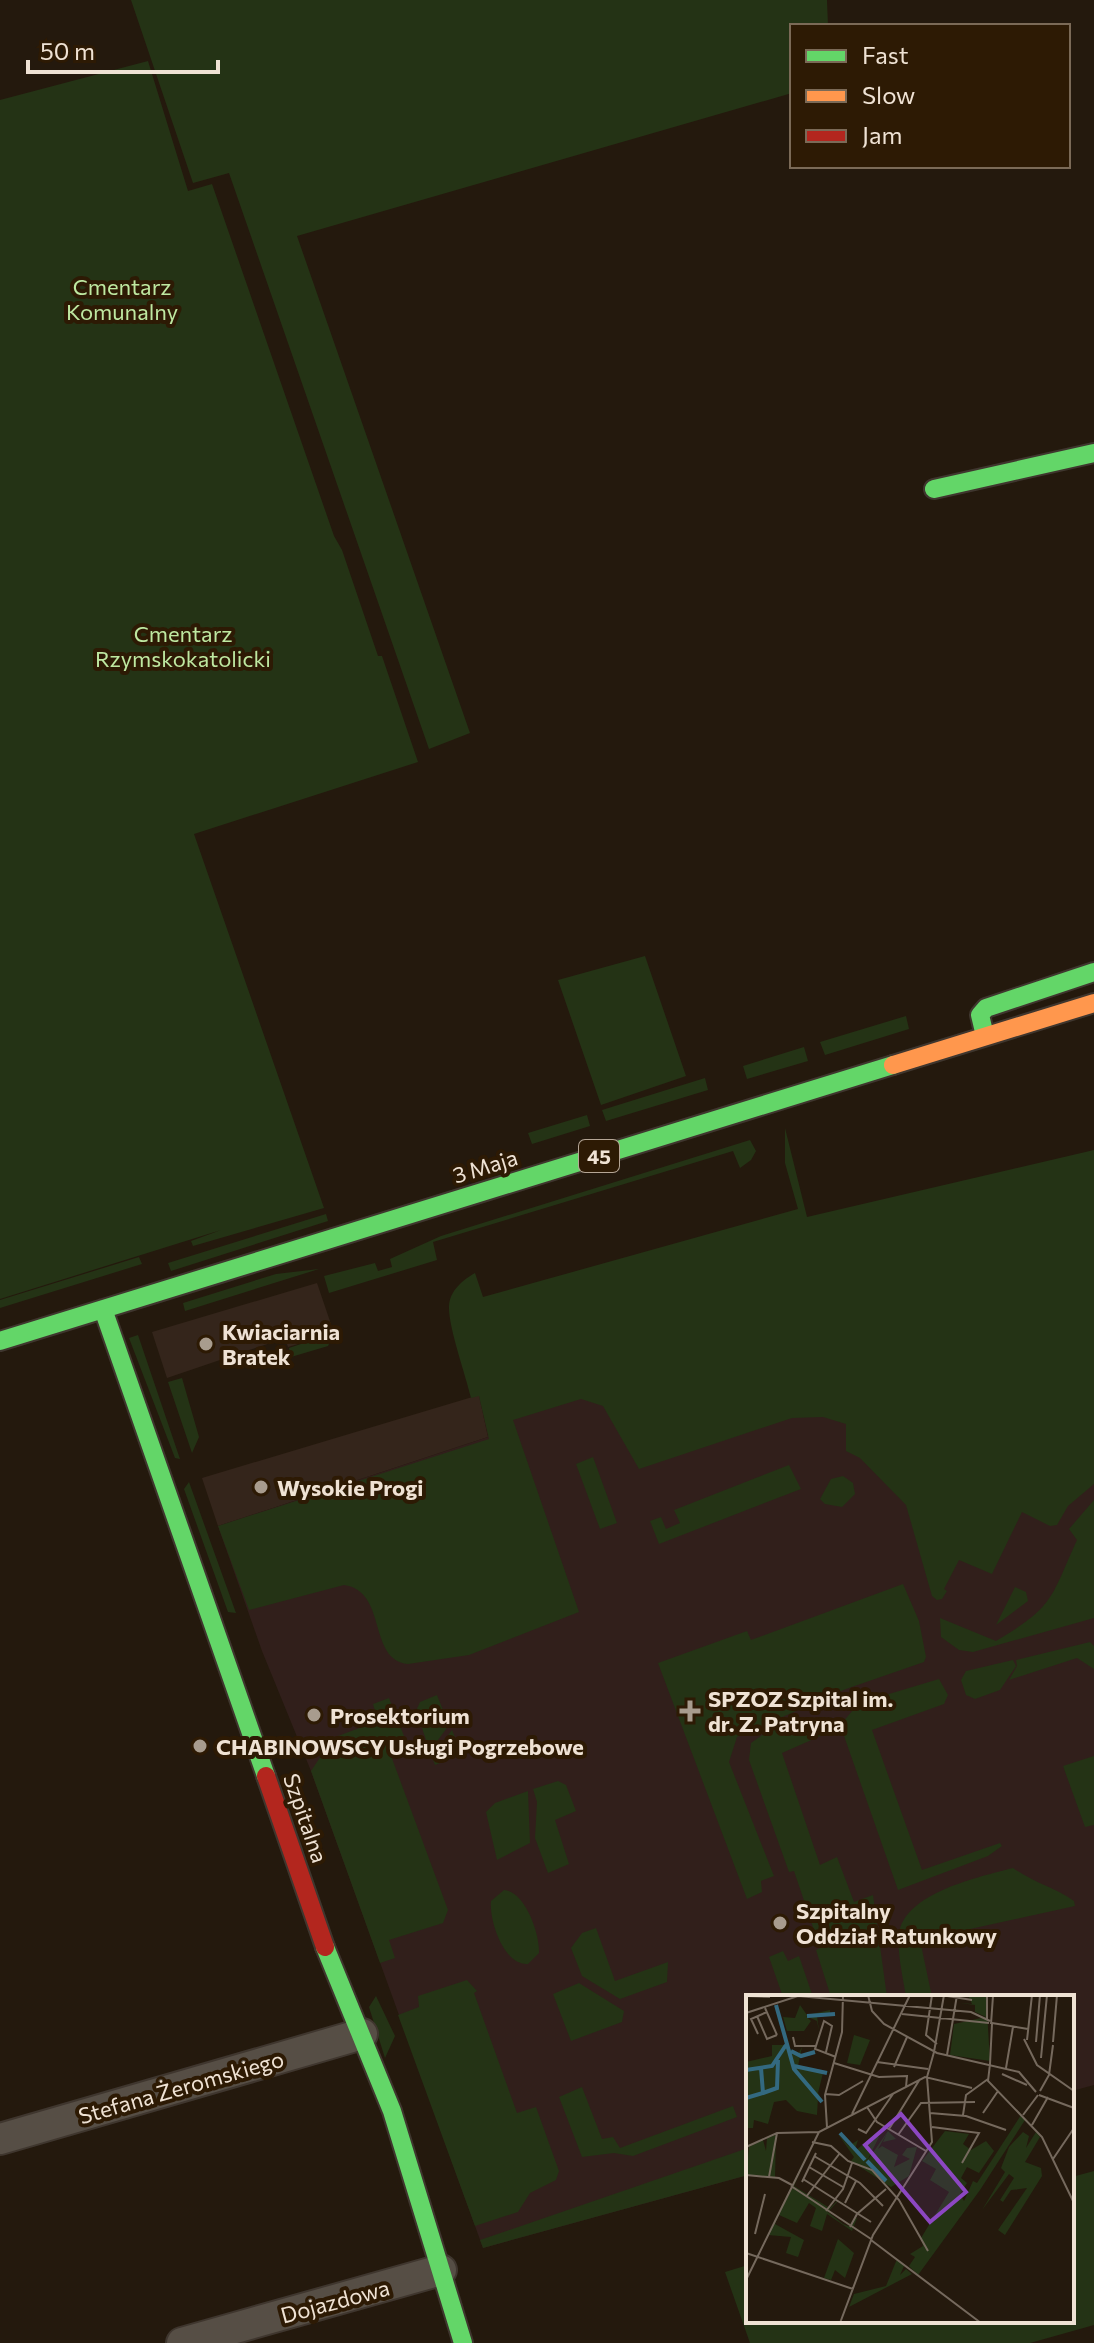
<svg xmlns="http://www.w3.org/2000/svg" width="1094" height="2343" font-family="Commissioner,sans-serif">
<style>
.commercial{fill:#34251b}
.medical{fill:#311f1b}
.green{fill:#243315}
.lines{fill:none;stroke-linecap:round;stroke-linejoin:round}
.street-casing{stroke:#3f362e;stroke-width:34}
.fast-casing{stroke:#3f362e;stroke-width:22}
.slow-casing{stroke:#3f362e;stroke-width:22}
.jam-casing{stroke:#3f362e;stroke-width:22}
.street{stroke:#564e45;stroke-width:30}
.fast{stroke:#63d668;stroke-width:18}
.slow{stroke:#ff974d;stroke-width:18}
.jam{stroke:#b3261e;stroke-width:18}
.poi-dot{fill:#a89c8e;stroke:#2d1a04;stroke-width:3}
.labels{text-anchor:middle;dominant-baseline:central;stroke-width:8;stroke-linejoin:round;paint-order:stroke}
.shield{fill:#2d1a04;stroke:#b5a696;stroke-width:2}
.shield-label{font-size:20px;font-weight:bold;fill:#efe2d4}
.park-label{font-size:22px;fill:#bee8a1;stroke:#2d1a04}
.street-label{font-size:22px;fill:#efe2d4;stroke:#2d1a04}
.poi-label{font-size:22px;font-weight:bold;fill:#efe2d4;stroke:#2d1a04;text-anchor:start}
.inset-river{fill:none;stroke:#336980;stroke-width:4}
.inset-road{fill:none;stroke:#75695d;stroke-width:2}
.view{fill:#8c47c2;fill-opacity:0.15;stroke:#8c47c2;stroke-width:4}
.inset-edge{fill:none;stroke:#efe2d4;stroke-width:4}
</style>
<rect width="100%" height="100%" fill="#24190d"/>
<path class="commercial" d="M 317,1283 L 334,1333 L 288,1347 L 285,1338 L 167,1378 L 152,1332 Z
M 479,1395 L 488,1437 L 218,1526 L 202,1478 Z"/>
<path class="medical" d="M 1094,1150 L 1094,2085 L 1072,2091 L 1072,1997 L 748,1997 L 748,2175 L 483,2248 L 311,1771 L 262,1651 L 218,1526 L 488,1437 L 479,1395 Z"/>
<path class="green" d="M 131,0 L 827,0 L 828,26 L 792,26 L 792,93 L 297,236 L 470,733 L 429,749 L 229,173 L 193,183 Z
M 148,61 L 188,191 L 212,184 L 334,536 L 342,550 L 378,656 L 382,656 L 418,762 L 194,834 L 324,1208 L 193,1246 L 191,1241 L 221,1230 L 0,1299 L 0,100 Z
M 645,956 L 686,1076 L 601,1105 L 558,980 Z
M 906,1016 L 909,1029 L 825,1055 L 820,1042 Z
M 804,1047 L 808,1061 L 747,1079 L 743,1066 Z
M 705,1078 L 708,1090 L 606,1121 L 602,1110 Z
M 587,1115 L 590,1126 L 532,1144 L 528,1133 Z
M 785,1128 L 807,1217 L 1094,1150 L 1094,1484 L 1068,1506 L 1057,1525 L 1050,1526 L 1022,1512 L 992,1574 L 959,1560 L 944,1589 L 947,1591 L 942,1599 L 937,1600 L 932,1596 L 906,1505 L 860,1458 L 846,1451 L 846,1424 L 823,1417 L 792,1418 L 639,1469 L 603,1406 L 581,1399 L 513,1420 L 579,1612 L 469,1655 L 408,1664 C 367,1660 388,1591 344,1585 L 249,1610 L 218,1526 L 489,1439 L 479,1396 L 471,1398 C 466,1376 448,1326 449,1306 C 450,1290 463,1280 475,1273 L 483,1297 L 798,1209 L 785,1163 Z
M 750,1140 L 756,1151 L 751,1160 L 740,1168 L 733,1151 L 433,1242 L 437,1260 L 329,1293 L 324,1276 L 375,1263 L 378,1271 L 392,1267 L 390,1259 L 441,1236 Z
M 326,1214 L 328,1221 L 171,1271 L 168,1263 Z
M 139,1257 L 142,1264 L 0,1308 L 0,1300 Z
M 319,1269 L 185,1311 L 183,1303 L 276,1274 Z
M 334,1333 L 328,1346 L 291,1357 L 289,1348 Z
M 138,1335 L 180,1459 L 175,1458 L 129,1338 Z
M 182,1378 L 199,1437 L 192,1453 L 168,1382 Z
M 593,1457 L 617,1523 L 600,1529 L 576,1464 Z
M 789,1465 L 801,1489 L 659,1544 L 650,1521 L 661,1517 L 666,1529 L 680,1523 L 674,1510 Z
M 843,1476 L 853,1483 L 855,1494 L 842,1507 L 825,1504 L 820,1499 L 831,1479 Z
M 189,1482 L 236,1613 L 228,1612 L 184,1489 Z
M 1094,1500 L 1094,1618 L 973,1652 L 959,1650 L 941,1637 L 940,1618 L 996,1641 C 1055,1606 1050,1599 1077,1540 L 1069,1529 Z
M 903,1584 L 919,1621 L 926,1657 L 924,1662 L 846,1689 L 737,1737 L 729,1762 L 774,1876 L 761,1881 L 762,1892 L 747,1899 L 658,1663 L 747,1631 L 751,1640 Z
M 1015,1587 L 1026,1592 L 1028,1601 L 996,1625 Z
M 1090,1642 L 1094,1646 L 1094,1669 L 1077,1658 L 1009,1680 L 1017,1666 L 1016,1660 Z
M 1013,1660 L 1016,1666 L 1000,1690 L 975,1699 L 966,1695 L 961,1680 L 966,1671 Z
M 939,1679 L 948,1695 L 944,1704 L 872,1730 L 922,1870 L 1000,1843 L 1002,1846 L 988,1856 L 898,1890 L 843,1733 L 842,1723 L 859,1703 Z
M 437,1695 L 449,1725 L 430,1751 L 416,1711 L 420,1702 Z
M 389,1698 L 408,1746 L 390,1753 L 448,1910 L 443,1923 L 389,1940 L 395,1958 L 380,1963 L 311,1771 L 325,1750 L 322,1742 L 378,1721 L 373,1704 Z
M 810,1718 L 821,1724 L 825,1734 L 782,1753 L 820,1865 L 837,1857 L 854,1902 L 873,1895 L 887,1997 L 831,1997 L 816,1950 L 820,1948 L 794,1871 L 789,1872 L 749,1760 L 751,1743 L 765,1733 Z
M 452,1730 L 462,1754 L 435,1765 L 432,1757 Z
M 1094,1756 L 1094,1825 L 1085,1827 L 1063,1766 Z
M 558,1781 L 566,1785 L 576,1811 L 555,1820 L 569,1864 L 548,1873 L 535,1838 L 537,1802 L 533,1789 Z
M 528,1791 L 530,1843 L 497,1860 L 486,1812 L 495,1803 Z
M 1013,1868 C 1034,1883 1054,1887 1074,1901 L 1075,1906 L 920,1940 L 932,1997 L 906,1997 C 903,1977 897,1954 899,1934 C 904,1893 979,1877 1013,1868 Z
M 504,1890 C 525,1891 540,1934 539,1953 L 528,1964 C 504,1966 489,1921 491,1901 Z
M 596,1928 L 615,1981 L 668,1962 L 667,1982 L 620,1999 L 582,1976 L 571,1948 L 582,1933 Z
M 783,1951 L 788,1961 L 799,1956 L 813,1997 L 783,1997 L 769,1957 Z
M 467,1980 L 477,1991 L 474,1993 L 517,2113 L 536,2107 L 559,2171 L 556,2180 L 530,2193 L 518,2212 L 475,2226 L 398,2015 L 419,2007 L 418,1996 Z
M 579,1983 L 624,2011 L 622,2022 L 571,2041 L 553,1994 Z
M 376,1996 L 395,2036 L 385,2058 L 369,2007 Z
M 582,2087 L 602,2139 L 613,2137 L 620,2148 L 733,2106 L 737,2117 L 633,2156 L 614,2153 L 582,2157 L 559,2097 Z
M 748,2148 L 748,2175 L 483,2248 L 480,2240 Z
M 1094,2171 L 1094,2325 L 1030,2343 L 750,2343 L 725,2272 L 748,2265 L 748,2321 L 1072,2321 L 1072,2177 Z"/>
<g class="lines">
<defs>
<path id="street" d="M 0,2139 L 362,2034
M 182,2343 L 441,2270"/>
<path id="fast" d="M 934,489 L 1094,453
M 985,1036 L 980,1015 L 986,1008 L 1094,972
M 103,1309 L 266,1776
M 0,1341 L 893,1065
M 325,1947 L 392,2111 L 463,2343"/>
<path id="slow" d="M 893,1065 L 1094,1003"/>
<path id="jam" d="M 266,1776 L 325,1947"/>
</defs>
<use href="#street" class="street-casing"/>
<use href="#fast" class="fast-casing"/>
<use href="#slow" class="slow-casing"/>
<use href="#jam" class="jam-casing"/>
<use href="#street" class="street"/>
<use href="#fast" class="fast"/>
<use href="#slow" class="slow"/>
<use href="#jam" class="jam"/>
</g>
<g class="poi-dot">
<circle cx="206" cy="1344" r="8"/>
<circle cx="261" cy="1487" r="8"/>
<path d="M686 1699h8v8h8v8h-8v8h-8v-8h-8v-8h8z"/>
<circle cx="314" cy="1715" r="8"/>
<circle cx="200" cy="1746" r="8"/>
<circle cx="780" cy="1923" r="8"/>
</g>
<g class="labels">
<rect class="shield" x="579" y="1140" width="40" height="32" rx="6"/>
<g class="shield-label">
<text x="599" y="1156">45</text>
</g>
<g class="park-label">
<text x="122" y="286">Cmentarz<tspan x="122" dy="25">Komunalny</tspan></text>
<text x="183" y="633">Cmentarz<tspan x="183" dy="25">Rzymskokatolicki</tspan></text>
</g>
<g class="street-label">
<text transform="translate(485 1166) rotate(-17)">3 Maja</text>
<text transform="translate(306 1818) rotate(71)">Szpitalna</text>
<text transform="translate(181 2087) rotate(-16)">Stefana Żeromskiego</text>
<text transform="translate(335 2301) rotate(-15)">Dojazdowa</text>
</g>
<g class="poi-label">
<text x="222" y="1331">Kwiaciarnia<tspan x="222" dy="25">Bratek</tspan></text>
<text x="277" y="1487">Wysokie Progi</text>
<text x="708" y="1698">SPZOZ Szpital im.<tspan x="708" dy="25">dr. Z. Patryna</tspan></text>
<text x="330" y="1715">Prosektorium</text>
<text x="216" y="1746">CHABINOWSCY Usługi Pogrzebowe</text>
<text x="796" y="1910">Szpitalny<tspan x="796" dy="25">Oddział Ratunkowy</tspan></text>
</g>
</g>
<g transform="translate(746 1995)">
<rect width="328" height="328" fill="#24190d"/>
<path d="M 222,0 L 240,0 L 244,66 L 204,60 L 208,29 L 240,22 L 229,17 L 229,10 L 214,8 L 226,9 ZM 54,10 L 61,20 L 84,15 L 84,19 L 71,21 L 73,36 L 71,26 L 60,21 L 65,26 L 58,36 L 41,36 L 37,22 L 49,23 ZM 108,40 L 124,45 L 114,70 L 101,68 ZM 26,50 L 40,50 L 51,61 L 56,52 L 52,71 L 84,78 L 77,78 L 72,98 L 77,106 L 72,103 L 71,120 L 51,116 L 40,105 L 28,107 L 22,129 L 8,125 L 7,133 L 0,133 L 0,67 L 26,61 ZM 275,120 L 279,125 L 234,195 L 172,280 L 163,271 L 169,262 L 164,259 L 177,251 L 175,243 L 203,197 L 184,185 L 190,174 L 176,166 L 199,136 L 223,139 L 217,149 L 225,155 L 240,146 L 248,156 L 233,178 L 221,172 L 215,183 L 221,188 L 214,199 L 218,206 L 227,186 L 231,188 ZM 142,136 L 150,144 L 137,147 L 141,138 L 132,154 L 136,151 L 152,160 L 148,172 L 164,164 L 156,160 L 161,153 L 171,152 L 163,181 L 145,192 L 105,166 L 108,162 L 92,139 L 103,151 L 112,145 L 108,157 L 129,139 L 133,142 L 121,166 ZM 277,137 L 283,141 L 280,153 L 290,137 L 294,142 L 279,167 L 295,173 L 296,181 L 259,240 L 252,235 L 281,193 L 265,195 L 257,207 L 254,205 L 268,183 L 263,179 L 236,215 L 259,177 L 255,173 L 263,152 ZM 30,140 L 29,182 L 0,180 L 3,152 L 17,145 L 20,156 L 21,143 ZM 62,157 L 63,157 L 48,191 L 82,212 L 80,217 L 91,206 L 93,206 L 101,210 L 92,206 L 82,217 L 97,229 L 105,232 L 109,223 L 111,223 L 106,236 L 81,219 L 76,236 L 64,231 L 70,213 L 63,208 L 51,228 L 33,220 L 29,229 L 58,245 L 52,262 L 40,258 L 45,242 L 22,240 ZM 92,244 L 108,258 L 99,283 L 89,275 L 85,285 L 78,283 ZM 151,264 L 158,271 L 154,280 L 160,274 L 166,279 L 103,312 L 108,299 L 140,291 Z" fill="#243315"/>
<path class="inset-river" d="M 30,10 L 48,74 L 76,107M 61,21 L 89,19M 45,56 L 55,61 L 69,57M 48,71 L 81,78M 0,75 L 26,71 L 40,50M 17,98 L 31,93 L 32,65M 0,103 L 17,98 L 15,73M 94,138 L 119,165M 121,166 L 140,186"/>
<path class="inset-road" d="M 122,0 L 126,16 L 138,29 L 191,58 L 273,77 L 290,97M 186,0 L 180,40 L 191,49M 195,0 L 226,5M 0,1 L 24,2M 19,13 L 31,40M 0,18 L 52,1 L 225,17 L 244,26M 156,19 L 243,28M 11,21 L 21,44 L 31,40M 241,25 L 241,0M 246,28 L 282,34M 245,29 L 247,1M 12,39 L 5,24 L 21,17M 47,42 L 49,51 L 70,51M 278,44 L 291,70 L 328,96M 281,45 L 286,0M 290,47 L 294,0M 307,47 L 311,0M 80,57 L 86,31 L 78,26 L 69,54 L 90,62M 188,57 L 198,0M 201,60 L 211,0M 295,63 L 301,0M 131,67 L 182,74M 88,68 L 133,82 L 161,81 L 160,92M 244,69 L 246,29M 244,69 L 242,86 L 296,142 L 328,208M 148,72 L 161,42M 260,73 L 267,32M 256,79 L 281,90M 294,96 L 303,80 L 307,50M 79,99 L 93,100 L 117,86M 293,100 L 328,113M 121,112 L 131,127 L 180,156M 184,118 L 220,121 L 260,135M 237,118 L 252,96M 106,119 L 164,0M 217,120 L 220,100 L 242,84M 277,120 L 292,100M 286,130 L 302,102M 81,132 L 79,100 L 96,37 L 97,0M 186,132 L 233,138 L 216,168M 112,134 L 120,138 L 147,99M 143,134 L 174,84M 152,140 L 175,108 L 229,107M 66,147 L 85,151 L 102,166 L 126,175 L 153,205 L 182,256M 0,152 L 31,138 L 73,137M 68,161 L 114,188 L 137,211M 307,164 L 328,133M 63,172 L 97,192M 0,180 L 33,183 L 46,190M 23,182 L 31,138M 57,184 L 125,227M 56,187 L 70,158M 45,191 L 125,244M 60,202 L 94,158M 99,208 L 110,186M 80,216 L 97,194 L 106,168M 104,232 L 111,219 L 140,194M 9,239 L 19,199M 125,245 L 235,328M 0,258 L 107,294M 0,285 L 73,137 L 179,82 L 226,93M 94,328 L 127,240 L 186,147 L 181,82 L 188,57"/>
<path class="view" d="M 155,119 L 220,197 L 184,227 L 119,150 Z"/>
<rect width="328" height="328" class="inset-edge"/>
</g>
<rect x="790" y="24" width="280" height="144" fill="#2d1a04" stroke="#7b6a57" stroke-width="2"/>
<rect x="806" y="50" width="40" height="12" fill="#63d668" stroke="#7b6a57" stroke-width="2"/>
<text x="862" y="64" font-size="24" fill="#efe2d4">Fast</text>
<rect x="806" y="90" width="40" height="12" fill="#ff974d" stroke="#7b6a57" stroke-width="2"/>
<text x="862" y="104" font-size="24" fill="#efe2d4">Slow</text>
<rect x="806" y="130" width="40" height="12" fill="#b3261e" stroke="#7b6a57" stroke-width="2"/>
<text x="862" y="144" font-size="24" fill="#efe2d4">Jam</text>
<path d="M28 60v12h190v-12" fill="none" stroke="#efe2d4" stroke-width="4"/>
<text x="40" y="60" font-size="24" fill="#efe2d4" stroke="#2d1a04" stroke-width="6" paint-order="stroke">50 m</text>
</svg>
